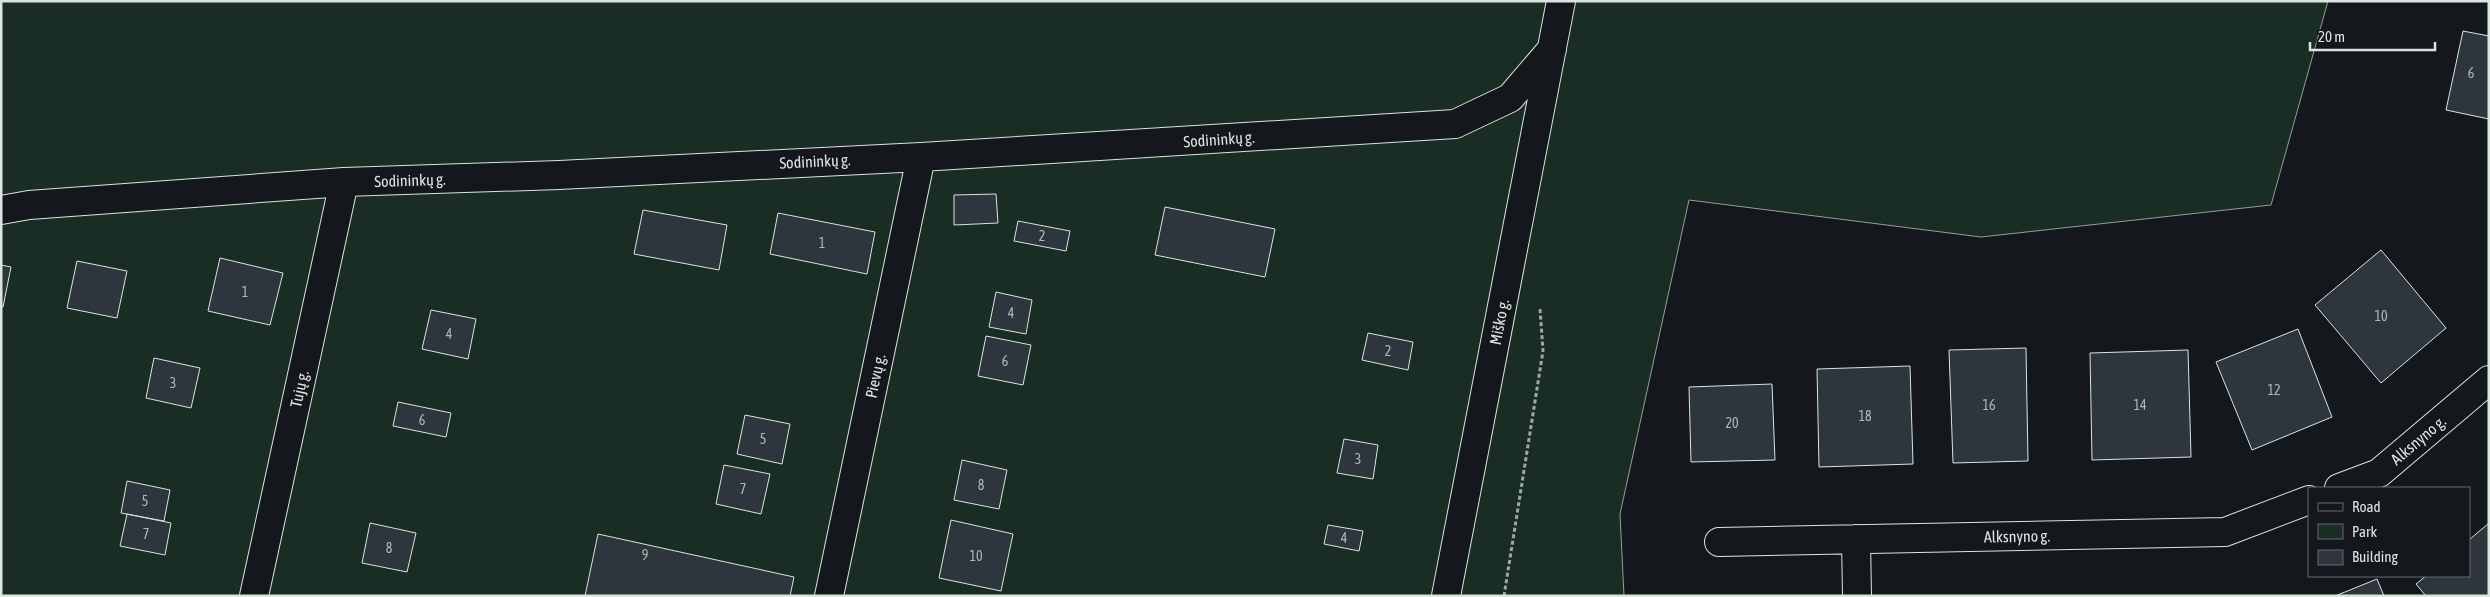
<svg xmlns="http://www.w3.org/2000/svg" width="2490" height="597" font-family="'Asap Condensed',sans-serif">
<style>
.green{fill:#1a2d24;stroke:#939e99}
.building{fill:#2c363c;stroke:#d8e6dc}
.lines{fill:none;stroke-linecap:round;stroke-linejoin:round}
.street-casing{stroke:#d8e6dc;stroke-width:30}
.path{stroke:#9da8a2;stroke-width:3;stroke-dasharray:4 2.5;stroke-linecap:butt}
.street{stroke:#14181c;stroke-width:28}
.labels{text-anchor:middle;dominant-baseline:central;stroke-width:4;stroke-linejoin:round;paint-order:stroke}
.number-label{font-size:14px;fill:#adbab4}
.street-label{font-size:16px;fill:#d8e6dc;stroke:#14181c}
</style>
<rect width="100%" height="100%" fill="#14181c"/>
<path class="green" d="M 1,1 L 2328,1 L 2271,205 L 1981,237 L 1689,200 L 1620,514 L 1624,596 L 1,596 Z"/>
<path class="building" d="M 2463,31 L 2489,36 L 2489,119 L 2446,110 Z
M 996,194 L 998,223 L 954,225 L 954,195 Z
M 1165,207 L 1275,229 L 1265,277 L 1155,255 Z
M 643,210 L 727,225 L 719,270 L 634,254 Z
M 778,213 L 875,232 L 867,274 L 770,254 Z
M 1018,221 L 1070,231 L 1066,251 L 1014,241 Z
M 2381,250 L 2446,328 L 2381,383 L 2315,305 Z
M 220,258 L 283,273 L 270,325 L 208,311 Z
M 77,261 L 127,271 L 117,318 L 67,308 Z
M 1,265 L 11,267 L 3,307 L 1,306 Z
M 996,292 L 1032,300 L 1026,334 L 989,327 Z
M 431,310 L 476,319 L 468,359 L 422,349 Z
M 2298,329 L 2332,417 L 2252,450 L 2216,362 Z
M 1368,333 L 1413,342 L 1408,370 L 1362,360 Z
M 986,336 L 1031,345 L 1023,385 L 978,376 Z
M 2026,348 L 2028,461 L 1953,463 L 1949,350 Z
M 2188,350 L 2191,457 L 2092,460 L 2090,353 Z
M 154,358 L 200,368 L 191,408 L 146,398 Z
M 1910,366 L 1913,464 L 1819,467 L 1817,369 Z
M 1772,384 L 1775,460 L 1691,462 L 1689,387 Z
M 398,402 L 451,413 L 446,437 L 393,426 Z
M 745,415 L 790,424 L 782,464 L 737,454 Z
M 1344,439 L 1378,445 L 1373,479 L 1337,473 Z
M 962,460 L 1007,470 L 999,509 L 954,500 Z
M 724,465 L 770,474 L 761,514 L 716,504 Z
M 127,481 L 170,490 L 164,521 L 121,513 Z
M 127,514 L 171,523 L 165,555 L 120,546 Z
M 951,520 L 1013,534 L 1001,591 L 939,578 Z
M 370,523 L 416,533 L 407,572 L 362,563 Z
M 2489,523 L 2489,596 L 2426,596 L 2416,584 L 2426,576 L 2469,576 L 2469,540 Z
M 1328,525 L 1363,531 L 1359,551 L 1324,544 Z
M 598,534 L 794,577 L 790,596 L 585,596 Z
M 2377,579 L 2384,596 L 2335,596 Z"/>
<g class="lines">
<defs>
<path id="street" d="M 1,210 L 29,205 L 344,182 L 559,175 L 921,157 L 1455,124 L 1510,98 L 1552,49
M 2339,488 L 2379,473 L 2489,380
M 1856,539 L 1857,596
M 1719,542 L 2225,532 L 2309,500
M 254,596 L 344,182
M 829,596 L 921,157
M 1446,596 L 1561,1"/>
</defs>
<use href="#street" class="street-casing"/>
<path class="path" d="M 1504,596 L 1543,351 L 1540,309"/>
<use href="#street" class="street"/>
</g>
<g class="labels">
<g class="number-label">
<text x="2471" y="73">6</text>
<text x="1042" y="236">2</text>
<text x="822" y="243">1</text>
<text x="245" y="292">1</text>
<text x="1011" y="313">4</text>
<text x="2381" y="316">10</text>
<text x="449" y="334">4</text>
<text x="1388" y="351">2</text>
<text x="1005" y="361">6</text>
<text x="173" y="383">3</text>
<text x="2274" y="390">12</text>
<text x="1989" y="405">16</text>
<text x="2140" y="405">14</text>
<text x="1865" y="416">18</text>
<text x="422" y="420">6</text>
<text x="1732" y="423">20</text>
<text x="763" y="439">5</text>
<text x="1358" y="459">3</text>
<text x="981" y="485">8</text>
<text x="743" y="489">7</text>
<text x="145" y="501">5</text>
<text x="146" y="534">7</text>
<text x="1344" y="538">4</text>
<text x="389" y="548">8</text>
<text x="645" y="555">9</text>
<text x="976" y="556">10</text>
</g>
<g class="street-label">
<text transform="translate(1219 139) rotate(-4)">Sodininkų g.</text>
<text transform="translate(815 161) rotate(-3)">Sodininkų g.</text>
<text transform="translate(410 180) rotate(-2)">Sodininkų g.</text>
<text transform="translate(1499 322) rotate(-79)">Miško g.</text>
<text transform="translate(875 376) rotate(-78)">Pievų g.</text>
<text transform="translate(299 389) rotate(-78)">Tujų g.</text>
<text transform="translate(2418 440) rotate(-40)">Alksnyno g.</text>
<text transform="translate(2017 536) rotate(-1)">Alksnyno g.</text>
</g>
</g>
<rect width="2490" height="597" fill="none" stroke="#d8e6dc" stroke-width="5"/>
<rect x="2308" y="487" width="162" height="90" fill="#14181c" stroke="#626a69"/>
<rect x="2318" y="503" width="25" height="8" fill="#14181c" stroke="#626a69"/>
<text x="2352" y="512" font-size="15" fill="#d8e6dc">Road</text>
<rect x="2318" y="524" width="25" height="15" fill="#1a2d24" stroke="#626a69"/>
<text x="2352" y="537" font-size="15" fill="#d8e6dc">Park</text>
<rect x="2318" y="550" width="25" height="15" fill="#2c363c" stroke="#626a69"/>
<text x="2352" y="562" font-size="15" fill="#d8e6dc">Building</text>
<path d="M2310 42v8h125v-8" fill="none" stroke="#d8e6dc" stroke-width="2.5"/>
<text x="2318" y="42" font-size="15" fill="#d8e6dc" stroke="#14181c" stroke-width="4" paint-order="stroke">20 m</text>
</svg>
